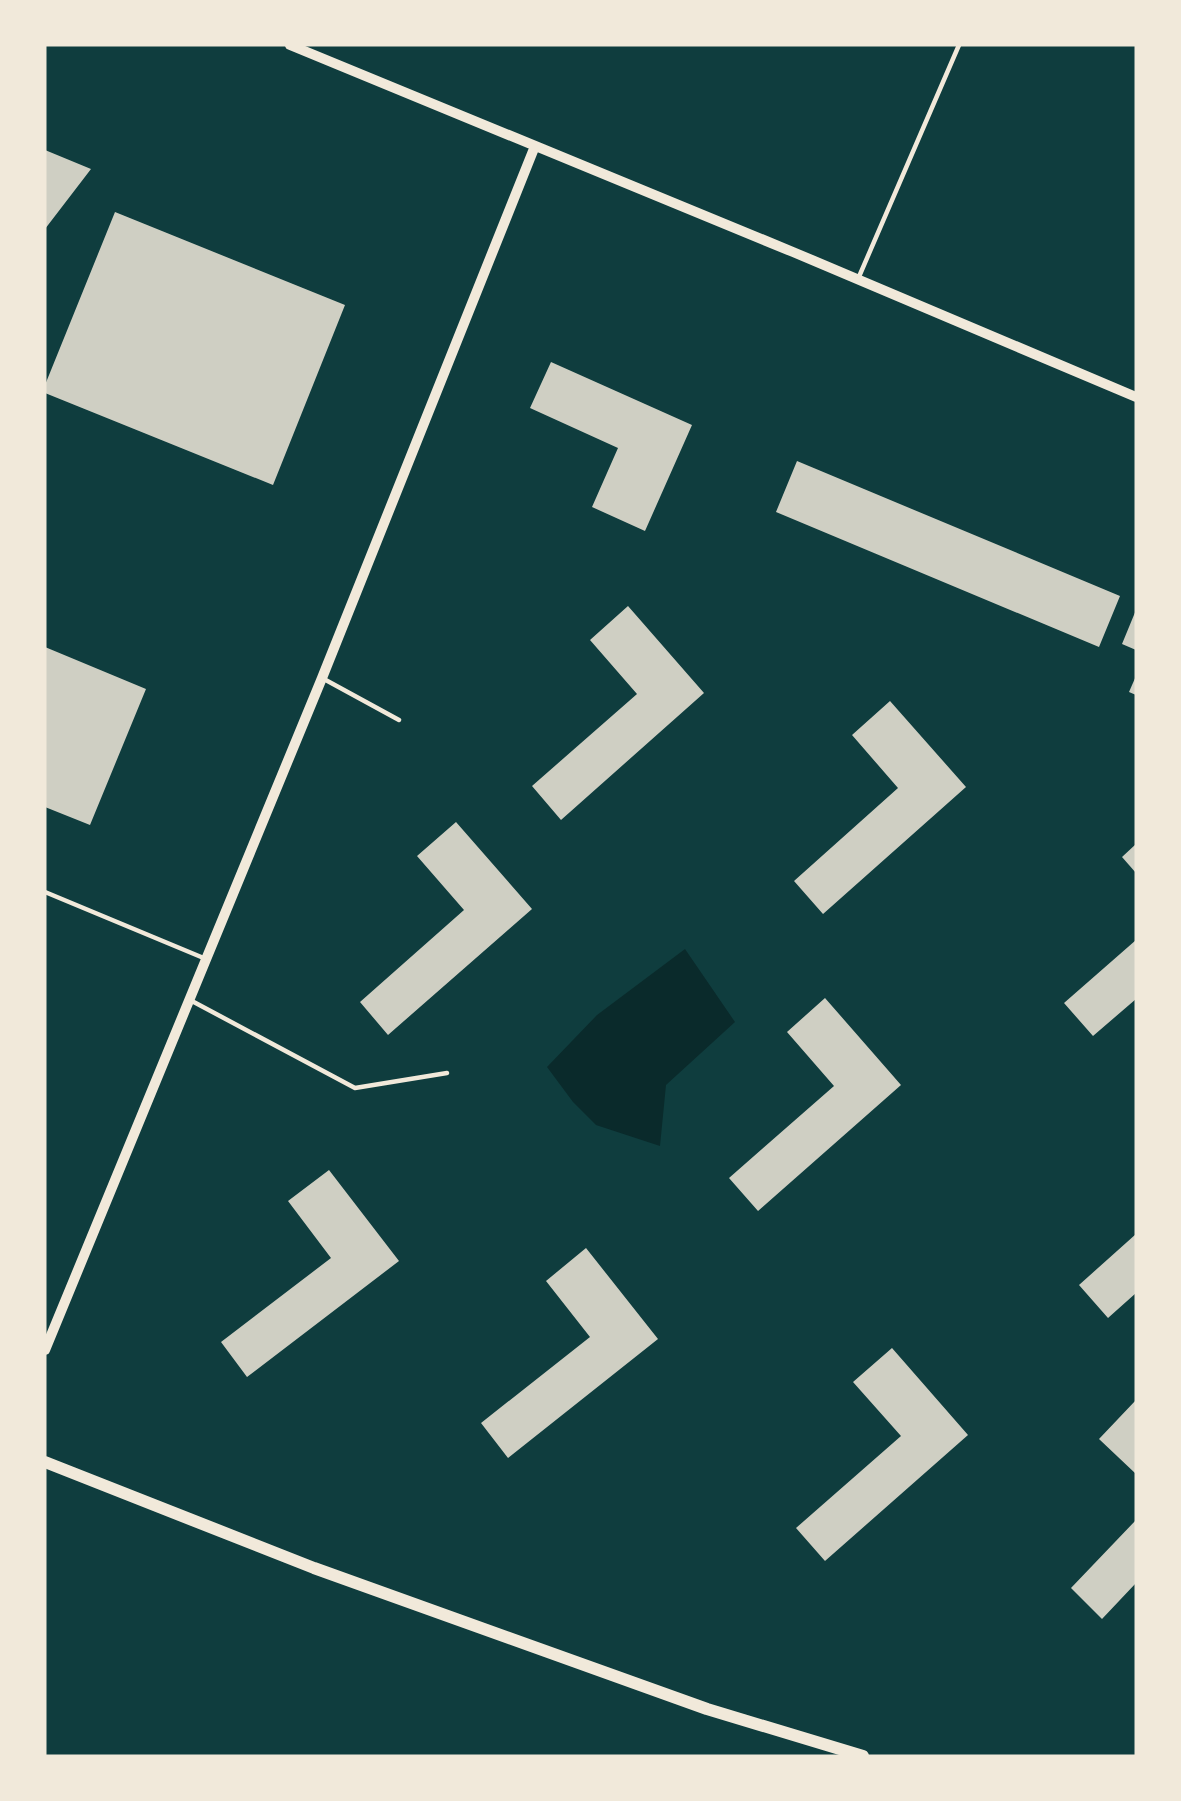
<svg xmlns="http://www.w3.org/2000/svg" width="1181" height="1801" font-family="'Open Sans',sans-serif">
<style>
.water{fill:#0a2a2b}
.building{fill:#cfcfc3}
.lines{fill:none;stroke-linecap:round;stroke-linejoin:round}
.service{stroke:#f1e9da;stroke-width:4.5}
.tertiary{stroke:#f1e9da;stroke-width:10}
.secondary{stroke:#f1e9da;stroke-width:12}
</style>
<rect width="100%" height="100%" fill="#0f3d3e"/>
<path class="water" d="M 685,949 L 735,1022 L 666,1085 L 660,1146 L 596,1125 L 573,1102 L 547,1067 L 597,1015 Z"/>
<path class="building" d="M 45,150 L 91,169 L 45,229 Z
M 115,212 L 345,305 L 273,485 L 45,393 L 45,385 Z
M 551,362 L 692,425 L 645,531 L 592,507 L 618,448 L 530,408 Z
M 797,461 L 1120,596 L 1099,647 L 776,512 Z
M 628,606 L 704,693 L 561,820 L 532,786 L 637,694 L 590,640 Z
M 1136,610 L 1136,650 L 1122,644 Z
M 45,647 L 146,689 L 90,825 L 45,807 Z
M 1136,676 L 1136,695 L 1129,692 Z
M 890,701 L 966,787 L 823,914 L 794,881 L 898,788 L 852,735 Z
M 456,822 L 532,909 L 388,1035 L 360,1002 L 464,910 L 417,856 Z
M 1136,844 L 1136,873 L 1122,857 Z
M 1136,940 L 1136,999 L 1093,1036 L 1064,1003 Z
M 825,998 L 901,1085 L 758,1211 L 729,1178 L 834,1086 L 787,1032 Z
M 329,1170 L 399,1261 L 247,1377 L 221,1342 L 331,1258 L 288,1201 Z
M 1136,1234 L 1136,1293 L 1108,1318 L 1079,1285 Z
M 586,1248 L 658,1339 L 508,1458 L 481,1423 L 590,1337 L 546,1281 Z
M 892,1348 L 968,1435 L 825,1561 L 796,1528 L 901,1436 L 853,1382 Z
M 1136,1400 L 1136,1474 L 1099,1439 Z
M 1136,1520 L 1136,1583 L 1102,1619 L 1071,1588 Z"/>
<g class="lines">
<path class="service" d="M 858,279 L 959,45
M 322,678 L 399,720
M 45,892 L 206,959
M 190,1000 L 355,1088 L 447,1073"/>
<path class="tertiary" d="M 290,45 L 793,252 L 1136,397
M 45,1350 L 322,678 L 535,146"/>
<path class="secondary" d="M 45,1462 L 314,1568 L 707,1709 L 863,1756"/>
</g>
<rect width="1181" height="1801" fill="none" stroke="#f1e9da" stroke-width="93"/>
</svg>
